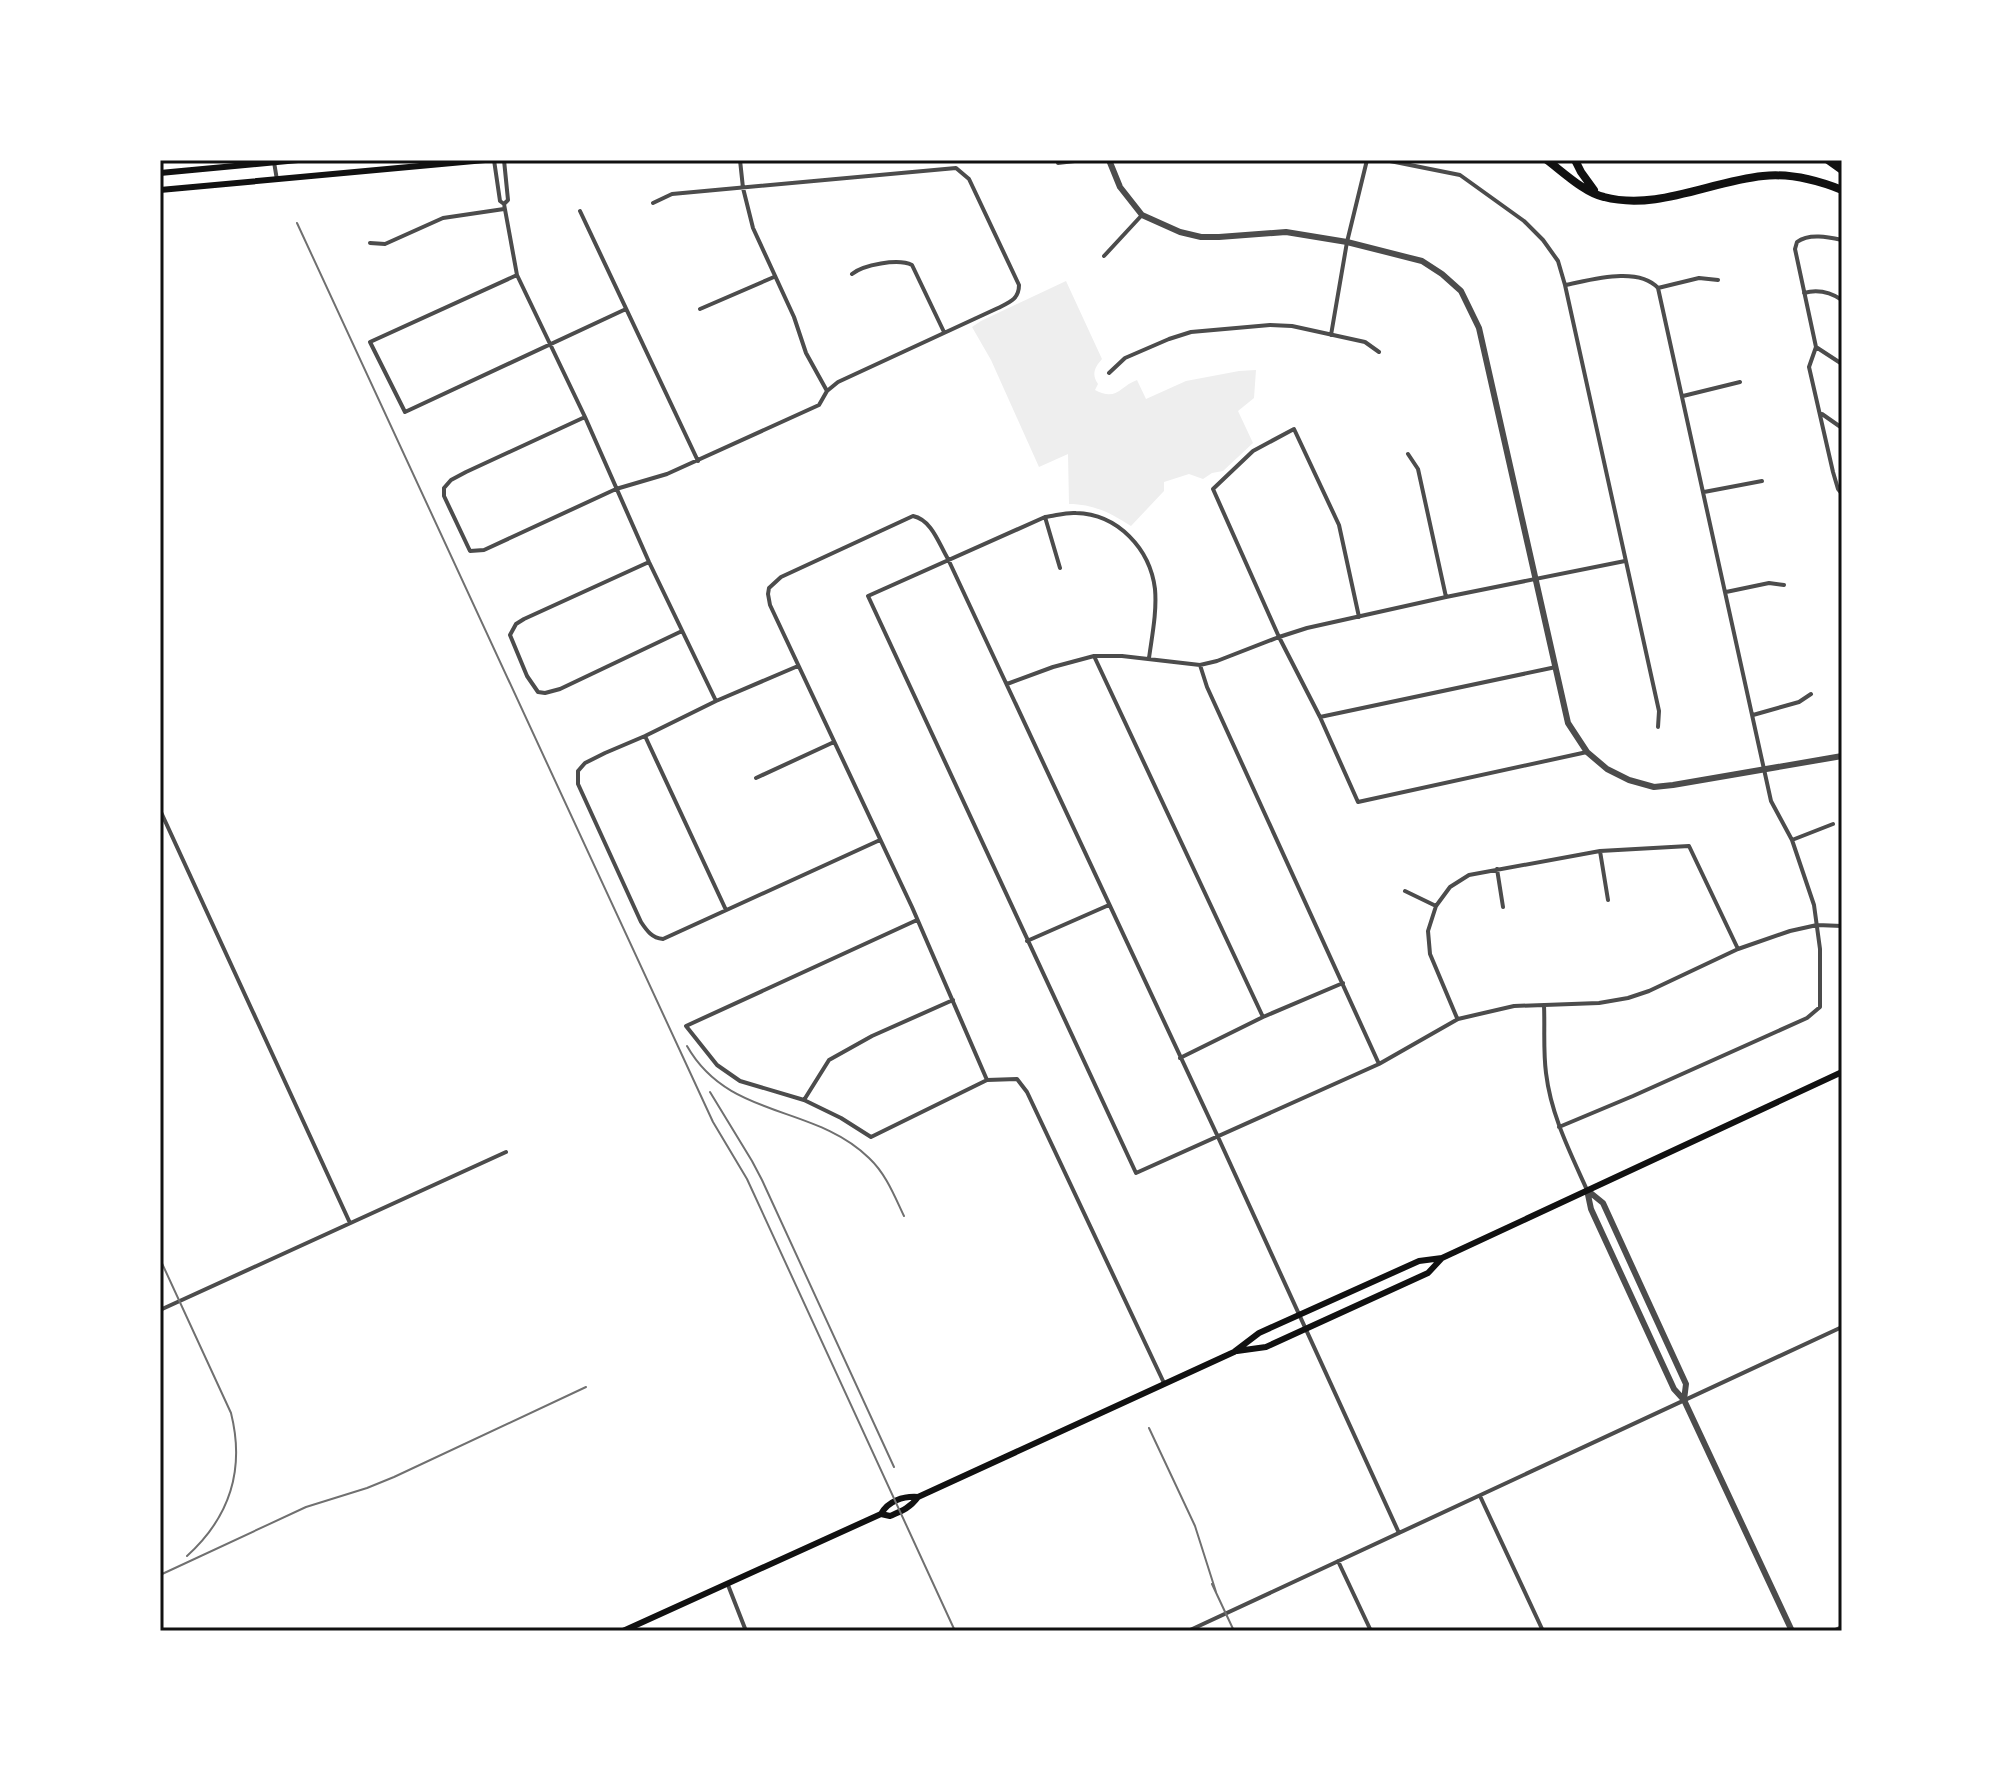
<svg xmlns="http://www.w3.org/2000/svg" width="2002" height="1791" font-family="Merriweather,serif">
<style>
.green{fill:#eee}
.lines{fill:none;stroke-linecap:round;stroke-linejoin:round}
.minor{stroke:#4c4c4c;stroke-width:4}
.tertiary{stroke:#4c4c4c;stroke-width:6}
.secondary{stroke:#111;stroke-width:6}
.motorway{stroke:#111;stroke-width:8}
.rail{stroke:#707070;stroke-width:2}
.neatline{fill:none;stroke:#111;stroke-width:3}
</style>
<rect width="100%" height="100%" fill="#fff"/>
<path class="green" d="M 1066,281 L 1102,359 C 1095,367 1091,374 1098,384 L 1095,390 C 1117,402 1120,386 1137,380 L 1146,399 L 1186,381 L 1239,371 L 1256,370 L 1254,398 L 1238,411 L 1253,443 L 1223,471 L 1212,473 L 1203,479 L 1189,474 L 1164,482 L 1164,491 L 1131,526 C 1111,513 1093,504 1069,504 L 1068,454 L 1039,467 L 991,360 L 972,327 L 981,321 Z"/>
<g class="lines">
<path class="minor" d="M 494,160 L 500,201 L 504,204 L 517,275 L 585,417 L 649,562 L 716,701
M 740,160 L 743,188 L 753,228 L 794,317 L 806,353 L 827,391
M 1385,160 L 1460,175 L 1524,221 L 1543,240 L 1558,261 L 1565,285 L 1659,711 L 1658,727
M 274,162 L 277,180
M 1058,163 L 1083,160
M 504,204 L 508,200 L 504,160
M 580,211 L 698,461
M 1842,240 C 1828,237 1809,233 1797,242 L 1795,249 L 1816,347 L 1809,367 L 1833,472 L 1838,489 L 1842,494
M 370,243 L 385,244 L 443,218 L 504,209
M 1104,256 L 1142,215
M 852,274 C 863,265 898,258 912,265 L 944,332
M 517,275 L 370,342 L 405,412 L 626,309
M 1658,288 L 1699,278 L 1718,280
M 1804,293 C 1818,289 1830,292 1842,300
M 700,309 L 774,277
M 1331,335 L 1347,242 L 1367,160
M 1816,347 L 1842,364
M 1109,373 L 1125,358 L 1169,339 L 1191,332 L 1270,325 L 1292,326 L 1365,342 L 1379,352
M 1683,396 L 1740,382
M 1822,414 L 1842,428
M 585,417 L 466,472 L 451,480 L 444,488 L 444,496 L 470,551 L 484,550 L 616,489 L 667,474 L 819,405 L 827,391 L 838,382 L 998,308 C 1010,302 1019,299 1019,285 L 969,179 L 956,168 L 672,194 L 653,203
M 1408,454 L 1418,469 L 1446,597
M 1704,492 L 1762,481
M 1045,517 L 1060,568
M 649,562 L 524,619 L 516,624 L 510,635 L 527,676 L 538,692 L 545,693 L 560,689 L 682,631
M 1726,592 L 1769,583 L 1784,585
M 1359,617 L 1339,525 L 1294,429 L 1253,451 L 1213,489 L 1279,637 L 1320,717 L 1358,802 L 1587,752
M 1094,656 L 1263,1017
M 1149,658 C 1152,636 1157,612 1155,589 C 1150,549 1118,514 1076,513 C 1066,512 1055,516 1045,517 L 868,596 L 1136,1173 L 1379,1064 L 1458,1019 L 1514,1006 L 1599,1003 L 1628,998 L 1649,991 L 1738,949 L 1790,931 L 1817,925 L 1842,926
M 1200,665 L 1207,687 L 1379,1064
M 798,666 L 716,701 L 645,736 L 605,753 L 585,763 L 578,771 L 578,784 L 641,922 C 647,931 652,938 663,939 L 880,840
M 1007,684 L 1053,667 L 1094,656 L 1122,656 L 1200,665 L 1217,661 L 1279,637 L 1307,628 L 1446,597 L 1625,561
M 1753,715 L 1799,702 L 1811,694
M 1320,717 L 1556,667
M 645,736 L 726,910
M 756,778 L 834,742
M 160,810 L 350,1223
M 1792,840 L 1833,824
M 1600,851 L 1608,900
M 1497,869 L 1503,907
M 1405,891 L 1436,906
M 917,920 L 686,1026 L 717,1065 L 740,1081 L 804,1100 L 841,1118 L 871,1137 L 987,1080 L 1017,1079 L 1027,1092 L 1164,1383
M 1027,941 L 1109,905
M 1544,1005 C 1545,1027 1543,1050 1546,1073 C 1551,1115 1570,1152 1587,1190
M 1457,1018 L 1430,954 L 1428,931 L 1436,906 L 1450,887 L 1469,875 L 1600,851 L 1689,846 L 1738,949
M 1180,1058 L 1263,1017 L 1343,983
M 987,1080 L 912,907 L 770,605 L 768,594 L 769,588 L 781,577 L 913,516 C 932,520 939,544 948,559 L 1218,1137 L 1399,1533
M 804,1100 L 829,1060 L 872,1036 L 953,1000
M 1559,1127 L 1633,1096 L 1807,1018 L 1820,1007 L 1820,949 L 1814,905 L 1792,840 L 1771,801 L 1658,288 C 1638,266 1591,280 1565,285
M 160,1310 L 506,1152
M 1480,1496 L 1543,1631
M 1338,1561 L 1371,1631
M 728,1585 L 746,1631
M 1188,1631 L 1842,1327
M 1833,1631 L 1842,1627"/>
<path class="tertiary" d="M 1109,160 L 1120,187 L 1142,215 L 1180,232 L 1201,237 L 1219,237 L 1286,232 L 1347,242 L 1422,261 L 1442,274 L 1461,291 L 1479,328 L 1568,723 L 1587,752 L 1607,769 L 1629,780 L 1654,787 L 1673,785 L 1842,756
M 1587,1190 L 1591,1209 L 1674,1389 L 1684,1400 L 1792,1631
M 1587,1190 L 1603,1203 L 1646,1297 L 1686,1384 L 1684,1400"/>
<path class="secondary" d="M 160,173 L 298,160
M 160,190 L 485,160
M 1237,1351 L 1266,1347 L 1428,1273 L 1442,1258
M 881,1514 L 890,1516 C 902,1511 910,1508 918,1497
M 623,1631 L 881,1514 C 888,1501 903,1496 918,1497 L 1234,1352 L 1259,1333 L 1419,1261 L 1442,1258 L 1842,1072"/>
<path class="motorway" d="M 1547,160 C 1563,172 1585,193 1604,197 C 1657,211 1711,181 1763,176 C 1790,173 1817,180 1842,190
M 1575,160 L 1581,172 L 1594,190
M 1828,160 L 1842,170"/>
<path class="rail" d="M 297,223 L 713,1122 L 747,1179 L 955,1631
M 687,1046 C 729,1120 814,1104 869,1158 C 886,1174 894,1195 904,1216
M 710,1092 L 752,1161 L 762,1180 L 894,1467
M 160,1259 L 231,1413 C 245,1469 230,1517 187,1556
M 1149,1428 L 1195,1526 L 1216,1592
M 160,1575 L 306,1507 L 367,1488 L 394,1477 L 586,1387
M 1212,1584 L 1234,1631"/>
</g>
<rect width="2002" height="1791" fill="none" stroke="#ffffff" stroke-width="324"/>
<rect x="162" y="162" width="1678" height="1467" class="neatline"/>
</svg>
